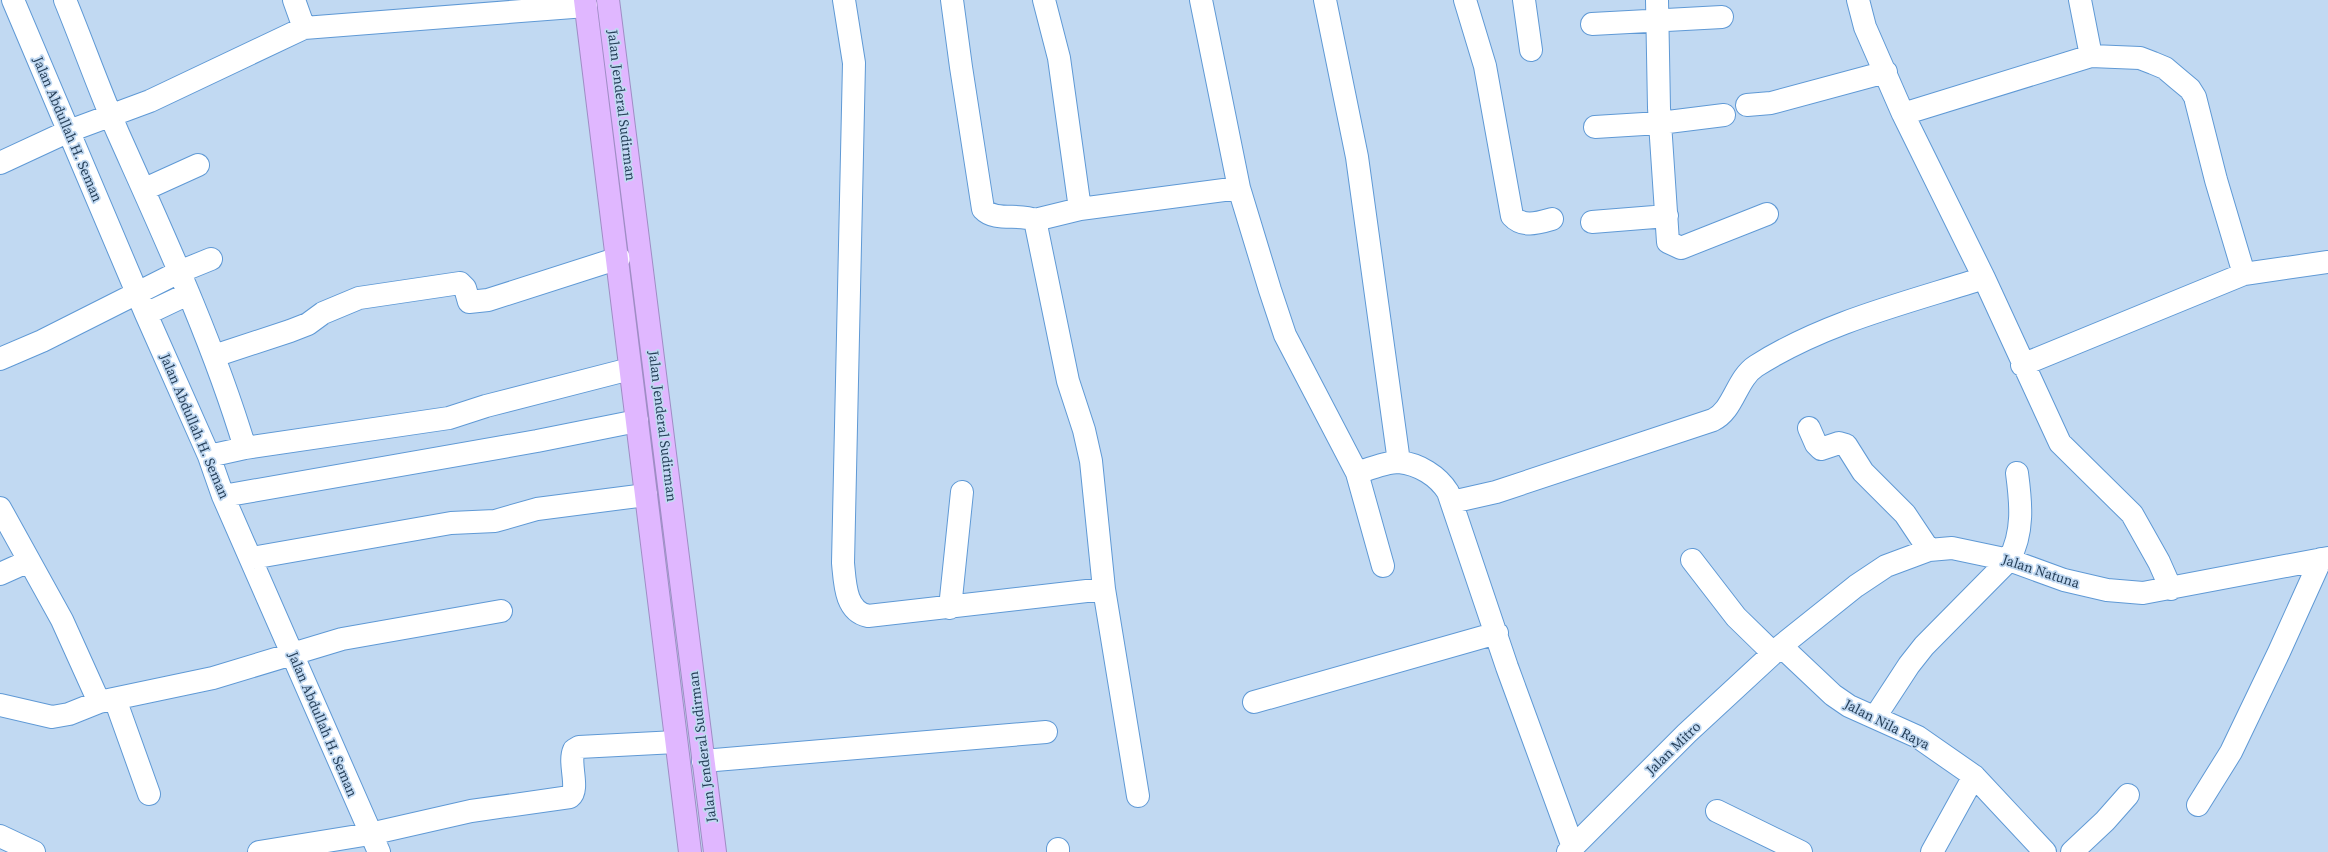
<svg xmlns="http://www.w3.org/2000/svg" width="2328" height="852" font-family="'Source Serif 4',serif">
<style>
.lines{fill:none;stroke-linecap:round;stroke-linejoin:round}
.minor-casing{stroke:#5f99d5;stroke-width:24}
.highway-casing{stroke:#9f8dc5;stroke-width:24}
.minor{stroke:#fff;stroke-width:22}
.highway{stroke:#e0b7ff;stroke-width:22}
.labels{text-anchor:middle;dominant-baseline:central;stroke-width:3.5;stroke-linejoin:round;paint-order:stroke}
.street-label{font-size:14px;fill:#263f58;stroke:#c1d9f2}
</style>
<rect width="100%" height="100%" fill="#c1d9f2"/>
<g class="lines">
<defs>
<path id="minor" d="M 13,0 L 146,314 L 209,456 L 223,496 L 379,852
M 65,0 C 83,44 99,89 118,133 C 164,236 212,339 245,448
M 294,0 L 304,28
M 844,0 L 854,63 L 843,563 C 845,583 845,611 868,616 L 1104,589
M 952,0 L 961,67 L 983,209 C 995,222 1019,213 1035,220 L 1080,209 L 1239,188
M 1044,0 L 1059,58 L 1080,209
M 1201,0 L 1239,188 L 1270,290 L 1285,335 L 1357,473 L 1383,566
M 1325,0 L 1357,157 L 1399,462
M 1465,0 L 1485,66 L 1512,216 C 1523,228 1538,223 1552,219
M 1524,0 L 1531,50
M 1657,0 L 1659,108 L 1668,242 L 1681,248 L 1767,214
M 1858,0 L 1865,27 L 1903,114 L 1984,278 L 2060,443 L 2132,514 L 2159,562 L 2171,589
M 2080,0 L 2091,56
M 1592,24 L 1722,17
M 1747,105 L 1771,103 L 1886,72
M 1903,114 L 2091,56 L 2140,58 L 2153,63 L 2165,68 L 2178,79 L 2190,89 L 2195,97 L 2216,180 L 2244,274
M 1595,127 L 1660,123 L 1724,115
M 0,163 L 69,131 L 150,101 L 304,28 L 586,6
M 145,189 L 198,165
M 1035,220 L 1068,381 L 1084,430 L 1091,461 L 1104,589 L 1138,796
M 1592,222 L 1667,216
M 146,314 L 188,294
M 214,356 L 290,331 L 308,324 L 323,313 L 359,298 L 460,283 L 465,288 L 469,302 L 488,300 L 619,258
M 0,359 L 42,341 L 179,272 L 211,259
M 2022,365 L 2244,274 L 2328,262
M 1809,428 L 1816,444 L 1821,449 L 1839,443 L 1846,445 L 1863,472 L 1905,514 L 1929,550
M 209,456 L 245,448 L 449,418 L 486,406 L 630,369
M 1357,473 C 1369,469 1386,462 1399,462 C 1419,464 1438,476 1448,492 L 1507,667 L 1573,847
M 223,496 L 537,441 L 637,421
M 1452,502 L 1496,492 L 1713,420 C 1734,410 1736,379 1756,366 C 1825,322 1906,303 1984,278
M 0,508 L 62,620 L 99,702
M 252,558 L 451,523 L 495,521 L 537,509 L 646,495
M 1692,560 L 1736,617 L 1773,653
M 0,574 L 29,561
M 950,608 L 962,492
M 1781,646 L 1833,695 L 1849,706 L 1918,737 L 1974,776 L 2045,852
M 115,699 L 149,794
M 1254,702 L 1497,633
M 0,705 L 52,717 L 69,714 L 99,702 L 213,678 L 342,639 L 501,611
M 1875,717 L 1909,665 L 1924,646 L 2009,560 C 2024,532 2021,503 2017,473
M 703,761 L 1046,732
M 2198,805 L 2231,752 L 2279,652 L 2321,559
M 1717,811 L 1801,852
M 0,836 L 34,852
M 1058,849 L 1058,852
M 259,852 L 370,834 L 471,811 L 570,797 C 580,789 568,763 574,750 L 579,747 L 676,742
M 1568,852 L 1687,733 L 1781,646 L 1856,586 L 1886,566 L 1929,550 L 1952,548 L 2009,560 L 2064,580 L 2107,590 L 2143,593 L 2328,558
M 1932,852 L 1974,776
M 2072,852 L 2105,821 L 2128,795"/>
<path id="highway" d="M 585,0 L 690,852
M 608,0 L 715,852"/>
</defs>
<use href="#minor" class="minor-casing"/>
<use href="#highway" class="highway-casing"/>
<use href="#minor" class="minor"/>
<use href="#highway" class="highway"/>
</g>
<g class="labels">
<g class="street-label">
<text transform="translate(622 105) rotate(83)">Jalan Jenderal Sudirman</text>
<text transform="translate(68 129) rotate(67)">Jalan Abdullah H. Seman</text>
<text transform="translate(195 426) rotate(67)">Jalan Abdullah H. Seman</text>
<text transform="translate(663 426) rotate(83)">Jalan Jenderal Sudirman</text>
<text transform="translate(2041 571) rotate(18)">Jalan Natuna</text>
<text transform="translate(323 724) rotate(67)">Jalan Abdullah H. Seman</text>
<text transform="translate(1887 724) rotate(27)">Jalan Nila Raya</text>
<text transform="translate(702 747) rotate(-97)">Jalan Jenderal Sudirman</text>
<text transform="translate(1673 748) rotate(-44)">Jalan Mitro</text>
</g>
</g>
</svg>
